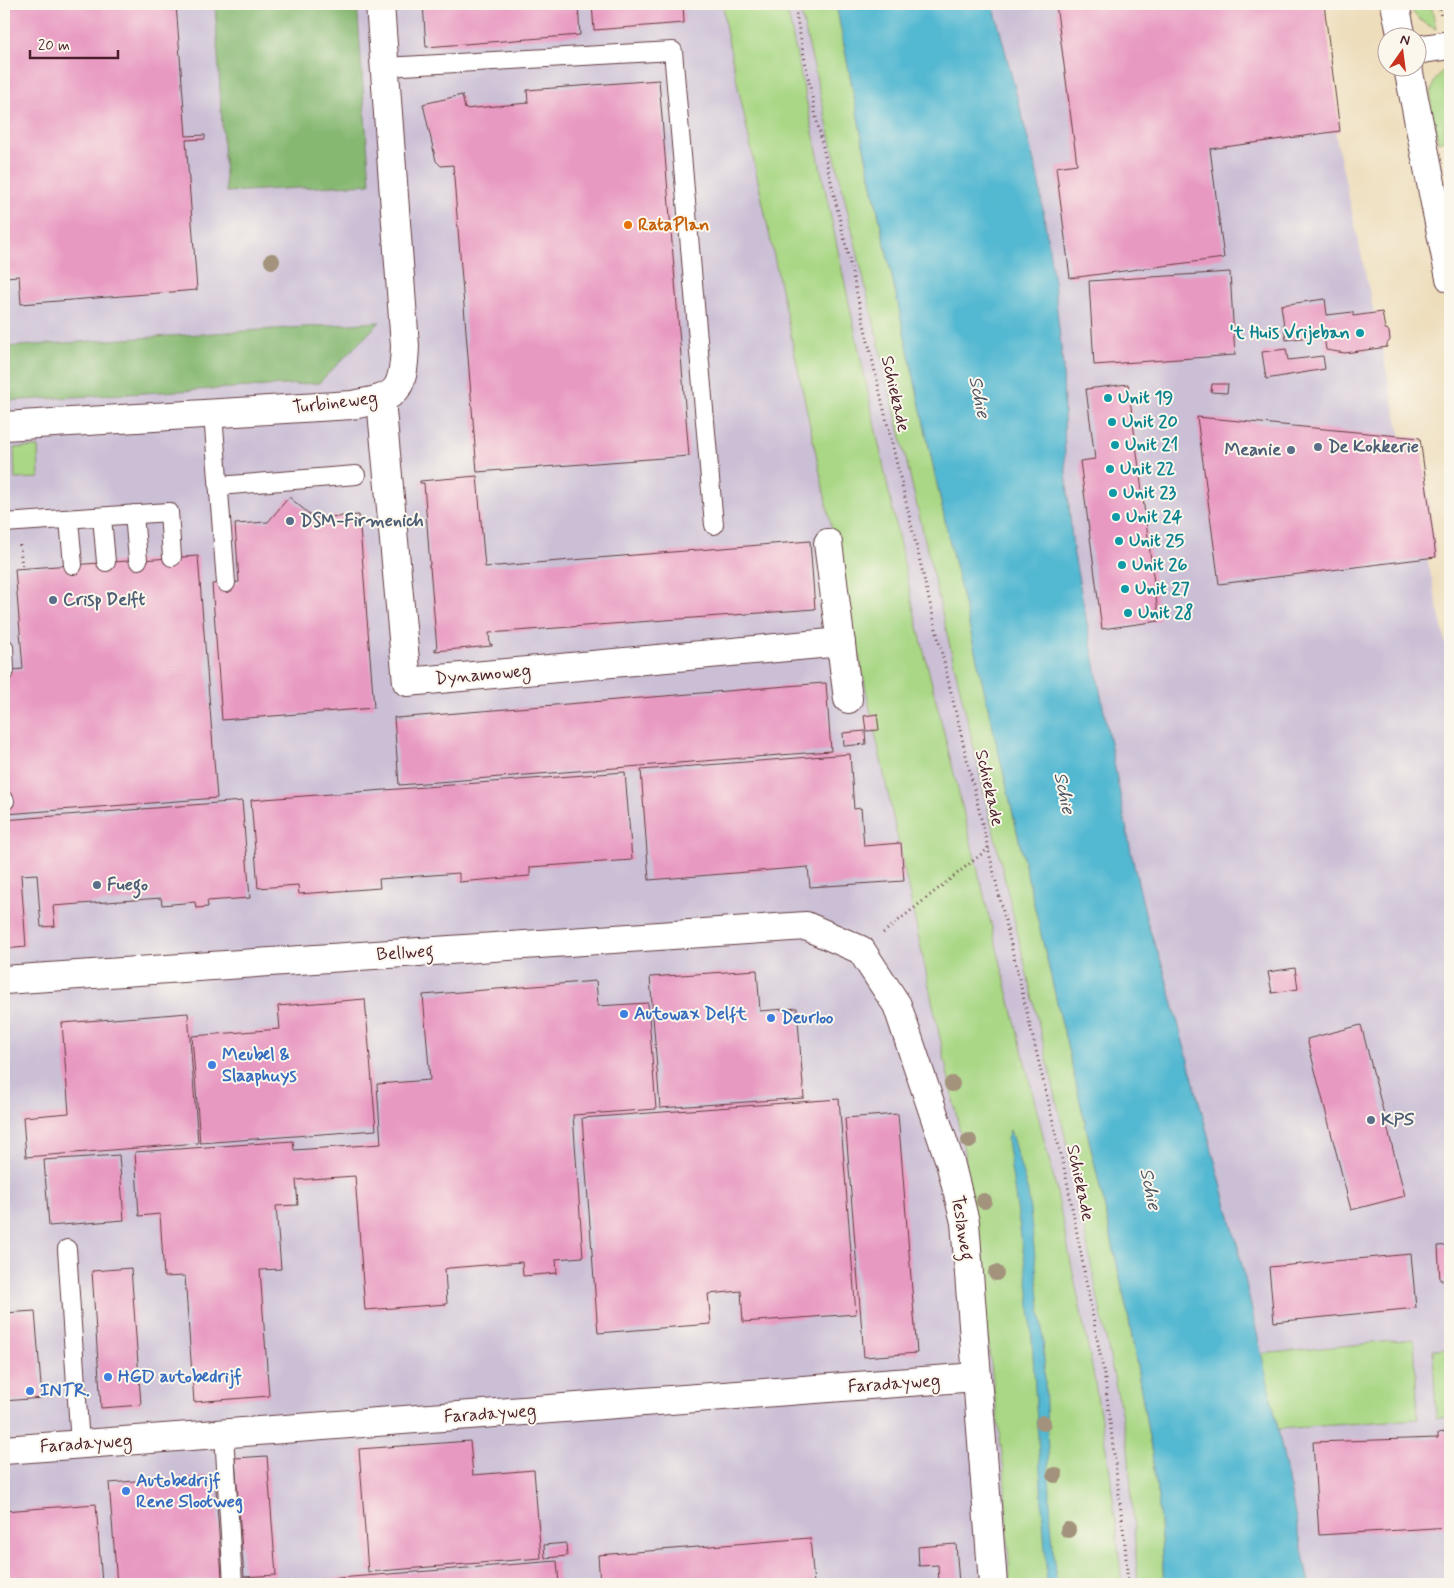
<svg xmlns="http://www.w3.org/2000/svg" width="1454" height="1588" font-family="Mynerve,sans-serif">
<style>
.industrial{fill:#cbbfd5}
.green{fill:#a9d785;stroke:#7a7b58}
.forest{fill:#86b872;stroke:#686c4e}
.water{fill:#53b8d1;stroke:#4e6c7e}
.building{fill:#e899c1}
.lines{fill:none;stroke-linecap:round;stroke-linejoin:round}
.service-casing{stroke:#623c41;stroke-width:20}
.minor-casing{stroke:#623c41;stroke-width:30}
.tertiary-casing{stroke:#623c41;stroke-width:30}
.path{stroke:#623c41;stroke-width:3;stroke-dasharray:1 4;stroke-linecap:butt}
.service{stroke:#fff;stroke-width:18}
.minor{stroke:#fff;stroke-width:28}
.tertiary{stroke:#fff;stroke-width:28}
.tree{fill:#a3937b}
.food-dot{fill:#e8710a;stroke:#fbf7ec;stroke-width:2}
.culture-dot{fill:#0f9aa8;stroke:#fbf7ec;stroke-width:2}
.service-dot{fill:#5c6f8a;stroke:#fbf7ec;stroke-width:2}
.shop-dot{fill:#3f7fe0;stroke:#fbf7ec;stroke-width:2}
.labels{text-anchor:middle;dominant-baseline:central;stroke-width:4;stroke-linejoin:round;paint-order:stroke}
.food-label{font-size:18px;font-weight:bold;fill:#c56008;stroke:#fbf7ec;text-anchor:start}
.culture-label{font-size:18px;font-weight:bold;fill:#0d838f;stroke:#fbf7ec;text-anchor:start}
.street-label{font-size:18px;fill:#4a1f2b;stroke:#fbf7ec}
.service-label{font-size:18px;font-weight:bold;fill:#4e5e75;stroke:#fbf7ec;text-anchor:start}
.shop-label{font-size:18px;font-weight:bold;fill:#366cbe;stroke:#fbf7ec;text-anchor:start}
.water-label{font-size:19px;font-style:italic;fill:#4d5565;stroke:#fbf7ec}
</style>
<rect width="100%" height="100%" fill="#fbf7ec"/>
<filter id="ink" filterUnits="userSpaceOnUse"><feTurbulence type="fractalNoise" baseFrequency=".02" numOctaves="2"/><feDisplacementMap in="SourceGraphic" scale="10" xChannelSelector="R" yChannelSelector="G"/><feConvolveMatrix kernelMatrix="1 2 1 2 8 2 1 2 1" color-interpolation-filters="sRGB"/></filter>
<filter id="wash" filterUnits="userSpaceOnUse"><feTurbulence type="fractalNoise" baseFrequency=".0096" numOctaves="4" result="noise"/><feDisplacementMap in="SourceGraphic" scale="20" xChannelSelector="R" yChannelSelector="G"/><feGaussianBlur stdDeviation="1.12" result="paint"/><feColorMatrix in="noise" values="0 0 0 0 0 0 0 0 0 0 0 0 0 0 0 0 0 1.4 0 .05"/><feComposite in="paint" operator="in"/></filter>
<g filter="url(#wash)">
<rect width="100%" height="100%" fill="#edddbb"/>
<path class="industrial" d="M 4,4 L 1307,4 L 1450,664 L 1450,1584 L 4,1584 Z"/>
<path class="green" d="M 723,4 L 786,4 L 914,611 L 1056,1188 L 1093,1372 L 1110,1472 L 1122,1584 L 1010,1584 L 1004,1471 L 965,1156 L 726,30 Z
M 799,4 L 836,4 L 864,148 L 951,548 L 1104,1204 L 1129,1320 L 1152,1454 L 1159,1507 L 1164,1584 L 1138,1584 L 1128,1447 L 1066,1140 Z
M 1409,4 L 1431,4 L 1436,29 C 1424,24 1413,17 1409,4 Z
M 1445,69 C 1448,79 1451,90 1450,101 C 1448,115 1443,126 1444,140 L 1438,142 C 1433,116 1421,88 1445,69 Z
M 38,447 L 39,478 L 15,479 L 14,448 Z
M 1414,1339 L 1418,1419 L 1278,1429 L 1261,1354 Z
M 1450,1349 L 1450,1417 L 1436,1418 L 1433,1350 Z"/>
<path class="forest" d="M 215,4 L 357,4 L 370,184 L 226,192 Z
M 380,322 L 319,383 L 4,401 L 4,347 Z"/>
<path class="water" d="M 836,4 L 993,4 L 1038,178 L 1054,281 L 1063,366 L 1065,461 L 1073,550 L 1132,857 L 1148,925 L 1163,967 L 1238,1247 L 1278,1429 L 1309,1584 L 1164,1584 L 1159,1507 L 1152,1454 L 1129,1320 L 1104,1204 L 951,548 L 864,148 Z
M 1010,1130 L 1028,1192 L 1035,1257 L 1043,1337 L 1051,1521 L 1056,1584 L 1047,1584 L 1029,1291 L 1007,1140 Z"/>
<g id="blocks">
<path class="building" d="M 4,4 L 176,4 L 186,136 L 205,135 L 205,139 L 186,140 L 197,290 L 21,304 L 19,276 L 4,277 Z
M 423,4 L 578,4 L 580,35 L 426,47 Z
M 592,4 L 683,4 L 684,23 L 594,30 Z
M 1056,4 L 1324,4 L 1340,131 L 1210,149 L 1224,258 L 1070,278 L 1056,167 L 1077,164 Z
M 659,80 L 689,456 L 477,472 L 453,165 L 441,166 L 436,161 L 423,104 L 462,95 L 465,109 L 528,103 L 527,90 Z
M 1230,272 L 1235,355 L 1094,365 L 1089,281 Z
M 1325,299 L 1327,315 L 1353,312 L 1353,316 L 1382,312 L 1385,329 L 1387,329 L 1389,332 L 1390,340 L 1387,344 L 1387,347 L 1345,353 L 1326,350 L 1324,335 L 1286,340 L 1281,305 Z
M 1286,349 L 1288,360 L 1323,356 L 1325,369 L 1266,379 L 1262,352 Z
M 1128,384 L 1159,621 L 1102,629 L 1080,461 L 1095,459 L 1086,389 Z
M 1212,384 L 1228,384 L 1227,393 L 1211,392 Z
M 1197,417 L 1420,438 L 1436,557 L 1219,584 Z
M 477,476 L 485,567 L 810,541 L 815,609 L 489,633 L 490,645 L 492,644 L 492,646 L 435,651 L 435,649 L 437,649 L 430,567 L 429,567 L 429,565 L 430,565 L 424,483 L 420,483 L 420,481 Z
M 289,497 L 314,518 L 359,515 L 374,708 L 222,720 L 212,584 L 239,582 L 235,524 L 268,522 Z
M 198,556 L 217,798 L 6,814 L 4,786 L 4,671 L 23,669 L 15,569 Z
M 824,683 L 826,683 L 831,751 L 399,785 L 394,717 L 396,718 Z
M 877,714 L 879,730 L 866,731 L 864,716 Z
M 865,731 L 866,744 L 844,746 L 843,733 Z
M 850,754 L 854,809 L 861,808 L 864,846 L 901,843 L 904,881 L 810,887 L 808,867 L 649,880 L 641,770 Z
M 625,772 L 632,860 L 530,867 L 530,876 L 459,882 L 459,873 L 379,879 L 380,888 L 299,894 L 298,885 L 258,888 L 251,800 Z
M 242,801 L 250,898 L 207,901 L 208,907 L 196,908 L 195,902 L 162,905 L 161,898 L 53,906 L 55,926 L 41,927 L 37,874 L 21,875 L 26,947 L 4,949 L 4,820 Z
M 1295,968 L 1298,989 L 1272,993 L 1268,972 Z
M 757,970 L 760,1011 L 797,1008 L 804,1098 L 660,1108 L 650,977 Z
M 596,981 L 598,1006 L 648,1003 L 656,1109 L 573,1115 L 583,1257 L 556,1259 L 557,1273 L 523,1276 L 522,1262 L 449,1268 L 445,1269 L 447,1304 L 365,1310 L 355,1176 L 296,1180 L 298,1205 L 276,1206 L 281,1269 L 260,1270 L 269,1396 L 194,1402 L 185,1276 L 164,1277 L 160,1214 L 139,1216 L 135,1152 L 293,1141 L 294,1150 L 381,1144 L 377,1084 L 430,1080 L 423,995 Z
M 365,999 L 376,1130 L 200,1143 L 192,1036 L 280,1029 L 278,1006 Z
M 188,1013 L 198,1143 L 26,1157 L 23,1117 L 69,1113 L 62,1023 Z
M 1361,1025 L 1405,1196 L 1351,1210 L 1307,1039 Z
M 839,1099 L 856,1314 L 743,1322 L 741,1291 L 708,1294 L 711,1324 L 598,1333 L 582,1118 Z
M 898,1114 L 917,1353 L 864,1357 L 845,1118 Z
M 119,1155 L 124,1220 L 49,1226 L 44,1160 Z
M 1450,1245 L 1450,1316 L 1448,1316 L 1445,1280 L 1440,1280 L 1438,1246 Z
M 1411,1254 L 1416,1308 L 1274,1322 L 1269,1267 Z
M 131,1268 L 141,1405 L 101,1408 L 92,1271 Z
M 35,1311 L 42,1398 L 4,1401 L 4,1313 Z
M 1450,1431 L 1450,1527 L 1319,1535 L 1313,1442 L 1438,1438 L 1438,1433 Z
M 470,1441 L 473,1475 L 534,1470 L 541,1558 L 368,1572 L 359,1449 Z
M 267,1456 L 276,1575 L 244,1577 L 235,1458 Z
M 215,1475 L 222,1578 L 141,1584 L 117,1584 L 109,1483 Z
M 96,1504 L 102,1584 L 4,1584 L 4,1511 Z
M 810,1538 L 814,1584 L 600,1584 L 598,1555 Z
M 566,1543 L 567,1556 L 545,1558 L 544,1545 Z
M 956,1544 L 959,1584 L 939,1584 L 938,1565 L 919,1566 L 918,1547 Z
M 557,1561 L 559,1584 L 287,1584 L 287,1582 Z"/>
</g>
</g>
<g filter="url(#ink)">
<use href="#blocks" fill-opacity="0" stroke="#623c41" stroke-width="1"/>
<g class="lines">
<defs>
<path id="service" d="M 385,67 L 673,51 L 714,525
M 213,414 L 226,583
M 218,486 L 356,475
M 134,514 L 138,560
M 102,517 L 106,562
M 69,519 L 73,565
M 4,523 L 169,512 L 172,557
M 4,647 L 5,671
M 4,801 L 5,801
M 67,1249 L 80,1445
M 224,1434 L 233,1584"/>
<path id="minor" d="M 1416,50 L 1450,45
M 381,400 L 407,682 L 841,642
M 4,426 L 352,405 C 397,397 403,394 405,346 L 380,4
M 828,543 L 848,699
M 4,980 L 806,926 L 861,950 L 897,1005 L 950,1162 L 965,1222 L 993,1584
M 4,1450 L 976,1377"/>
<path id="tertiary" d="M 1395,4 L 1402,38
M 1408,68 L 1450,278"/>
</defs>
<use href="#service" class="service-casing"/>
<use href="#minor" class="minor-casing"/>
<use href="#tertiary" class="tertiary-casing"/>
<path class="path" d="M 794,4 L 816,117 L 876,376 L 1067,1181 L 1105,1380 L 1125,1544 L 1128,1584
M 1439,4 L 1441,18
M 20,545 L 22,569
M 883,933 L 989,848"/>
<use href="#service" class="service"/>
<use href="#minor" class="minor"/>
<use href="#tertiary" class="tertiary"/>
</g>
<g class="tree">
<circle cx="272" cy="261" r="8"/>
<circle cx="952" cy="1084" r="8"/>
<circle cx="969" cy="1141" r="8"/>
<circle cx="984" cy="1201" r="8"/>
<circle cx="996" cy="1273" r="8"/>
<circle cx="1043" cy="1423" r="8"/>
<circle cx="1055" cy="1475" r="8"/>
<circle cx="1068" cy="1530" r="8"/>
</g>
</g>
<circle class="food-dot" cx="628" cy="225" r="5"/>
<g class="culture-dot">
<circle cx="1360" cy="333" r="5"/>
<circle cx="1108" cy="398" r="5"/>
<circle cx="1112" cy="422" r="5"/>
<circle cx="1115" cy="445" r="5"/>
<circle cx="1110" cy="469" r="5"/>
<circle cx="1113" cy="493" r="5"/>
<circle cx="1116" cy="517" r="5"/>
<circle cx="1119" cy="541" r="5"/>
<circle cx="1122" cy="565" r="5"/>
<circle cx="1125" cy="589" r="5"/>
<circle cx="1128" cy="613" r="5"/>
</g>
<g class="service-dot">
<circle cx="1318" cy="447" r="5"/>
<circle cx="1291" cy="450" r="5"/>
<circle cx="290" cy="521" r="5"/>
<circle cx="53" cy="600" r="5"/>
<circle cx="97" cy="885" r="5"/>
<circle cx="1371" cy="1120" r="5"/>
</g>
<g class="shop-dot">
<circle cx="624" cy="1014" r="5"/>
<circle cx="771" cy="1018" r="5"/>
<circle cx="212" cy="1065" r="5"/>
<circle cx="108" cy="1377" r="5"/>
<circle cx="30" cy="1391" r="5"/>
<circle cx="126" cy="1491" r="5"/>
</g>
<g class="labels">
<g class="food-label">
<text x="638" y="225">RataPlan</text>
</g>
<g class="culture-label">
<text x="1350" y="333" text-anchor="end">'t Huis Vrijeban</text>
<text x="1118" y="398">Unit 19</text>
<text x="1122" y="422">Unit 20</text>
<text x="1125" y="445">Unit 21</text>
<text x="1120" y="469">Unit 22</text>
<text x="1123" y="493">Unit 23</text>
<text x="1126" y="517">Unit 24</text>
<text x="1129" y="541">Unit 25</text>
<text x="1132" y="565">Unit 26</text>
<text x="1135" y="589">Unit 27</text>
<text x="1138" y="613">Unit 28</text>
</g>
<g class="street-label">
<text transform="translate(895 394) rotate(77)">Schiekade</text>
<text transform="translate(335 403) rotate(-7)">Turbineweg</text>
<text transform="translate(483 675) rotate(-5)">Dynamoweg</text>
<text transform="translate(989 788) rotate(77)">Schiekade</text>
<text transform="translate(405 953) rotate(-4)">Bellweg</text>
<text transform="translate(1080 1183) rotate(78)">Schiekade</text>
<text transform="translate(962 1228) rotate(81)">Teslaweg</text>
<text transform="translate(894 1384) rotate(-4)">Faradayweg</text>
<text transform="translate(490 1414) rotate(-4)">Faradayweg</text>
<text transform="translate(86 1444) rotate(-4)">Faradayweg</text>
</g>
<g class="service-label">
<text x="1328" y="447">De Kokkerie</text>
<text x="1281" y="450" text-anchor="end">Meanie</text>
<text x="300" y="521">DSM-Firmenich</text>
<text x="63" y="600">Crisp Delft</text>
<text x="107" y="885">Fuego</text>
<text x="1381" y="1120">KPS</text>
</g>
<g class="shop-label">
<text x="634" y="1014">Autowax Delft</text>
<text x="781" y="1018">Deurloo</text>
<text x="222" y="1055">Meubel &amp;<tspan x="222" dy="21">Slaaphuys</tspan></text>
<text x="118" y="1377">HGD autobedrijf</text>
<text x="40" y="1391">INTR.</text>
<text x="136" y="1481">Autobedrijf<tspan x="136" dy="21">Rene Slootweg</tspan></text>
</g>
<g class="water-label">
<text transform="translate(979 397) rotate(78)">Schie</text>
<text transform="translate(1064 793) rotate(78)">Schie</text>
<text transform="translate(1150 1189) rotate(78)">Schie</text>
</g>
</g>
<rect width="1454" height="1588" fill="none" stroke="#fbf7ec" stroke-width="20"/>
<g transform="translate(1402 52) rotate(14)"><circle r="24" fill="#fbf7ec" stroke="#b4a19f"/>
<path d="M0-4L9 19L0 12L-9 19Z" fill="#c8321e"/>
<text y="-8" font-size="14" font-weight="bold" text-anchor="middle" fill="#4a1f2b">N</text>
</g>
<path d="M30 50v8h88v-8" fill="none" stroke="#4a1f2b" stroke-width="2.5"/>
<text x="38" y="50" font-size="15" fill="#4a1f2b" stroke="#fbf7ec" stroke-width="4" paint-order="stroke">20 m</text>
</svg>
